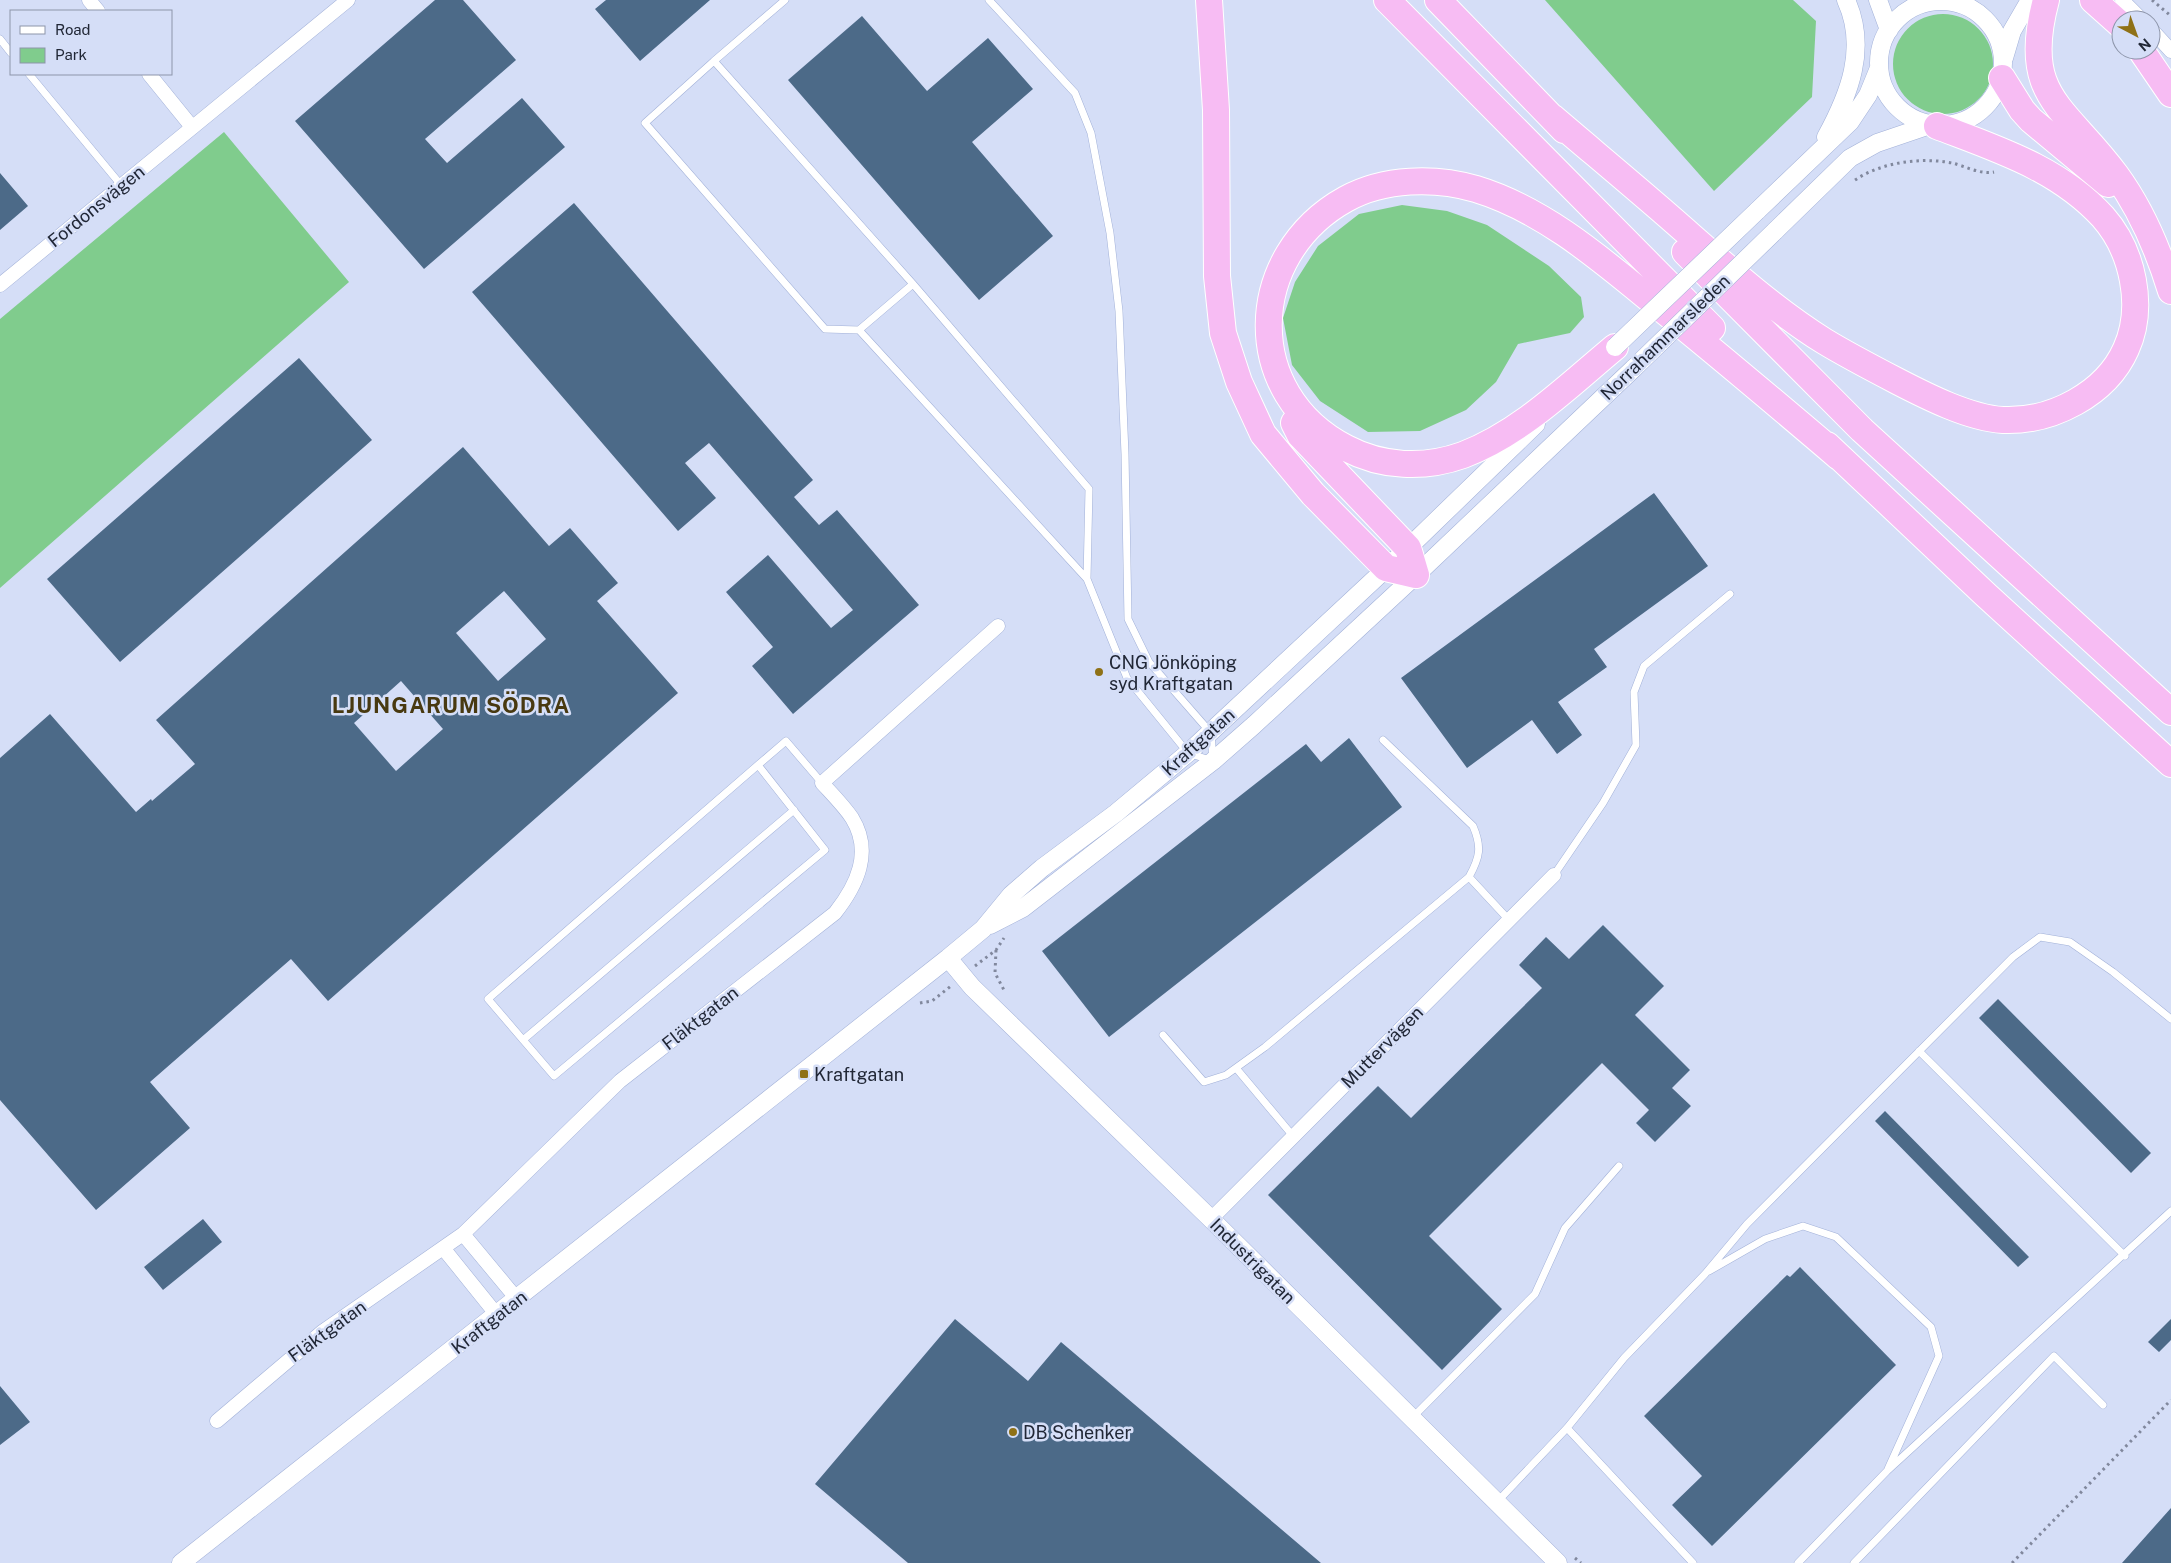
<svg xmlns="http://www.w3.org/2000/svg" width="2171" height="1563" font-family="'Public Sans',sans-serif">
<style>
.green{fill:#80cc8d}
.building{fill:#4c6a88;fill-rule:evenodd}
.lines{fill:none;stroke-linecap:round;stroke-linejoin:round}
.service-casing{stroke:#a2b1d8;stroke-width:8}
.minor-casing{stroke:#a2b1d8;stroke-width:15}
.tertiary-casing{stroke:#a2b1d8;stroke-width:19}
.motorway-casing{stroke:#fff;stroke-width:28}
.path{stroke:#81889d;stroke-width:3;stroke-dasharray:2.5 4;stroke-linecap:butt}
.service{stroke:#fff;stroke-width:7}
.minor{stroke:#fff;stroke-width:14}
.tertiary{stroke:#fff;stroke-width:18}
.motorway{stroke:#f7bcf3;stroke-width:26}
.tertiary-bridge-casing{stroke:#a2b1d8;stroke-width:19;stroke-linecap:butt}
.tertiary-bridge{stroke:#fff;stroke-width:18}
.poi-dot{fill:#8f7116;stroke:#d5def7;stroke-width:2}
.labels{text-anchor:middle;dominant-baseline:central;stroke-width:5;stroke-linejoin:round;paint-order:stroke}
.street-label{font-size:18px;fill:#212736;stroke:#d5def7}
.poi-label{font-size:18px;fill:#212736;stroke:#d5def7;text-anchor:start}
.district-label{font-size:22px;font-weight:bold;letter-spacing:1px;fill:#483910;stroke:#d5def7}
</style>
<rect width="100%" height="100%" fill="#d5def7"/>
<path class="green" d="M 1545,0 L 1793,0 L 1816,21 L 1812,97 L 1714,191 Z
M1893 64a50 50 0 1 1 100 0a50 50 0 1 1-100 0Z
M 224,132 L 349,282 L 0,588 L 0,319 Z
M 1402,205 L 1447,211 L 1487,225 L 1549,266 L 1581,297 L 1584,317 L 1570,333 L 1518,344 L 1496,382 L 1466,410 L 1420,431 L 1368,432 L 1320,401 L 1292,365 L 1283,318 L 1295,282 L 1318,246 L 1359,214 Z"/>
<path class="building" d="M 435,0 L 463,0 L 516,60 L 425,139 L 447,163 L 522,98 L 565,147 L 424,269 L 295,121 Z
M 606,0 L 710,0 L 640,61 L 595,9 Z
M 862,16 L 927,91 L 988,38 L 1033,89 L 972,142 L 1053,236 L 979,300 L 788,80 Z
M 0,173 L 28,206 L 0,230 Z
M 574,203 L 813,480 L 794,497 L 819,525 L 837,510 L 919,605 L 793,714 L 752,666 L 773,647 L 726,592 L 768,555 L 831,628 L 853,610 L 709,443 L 685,463 L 716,498 L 678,531 L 472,292 Z
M 299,358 L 372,440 L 120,662 L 47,579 Z
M 463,447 L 549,546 L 570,528 L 618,583 L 597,601 L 678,693 L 328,1001 L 291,959 L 150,1082 L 190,1128 L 96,1210 L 0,1100 L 0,758 L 50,714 L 136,812 L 151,799 L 152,801 L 195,764 L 156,720 ZM 504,591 L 546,639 L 498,681 L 456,633 ZM 401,681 L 443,729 L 396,771 L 354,723 Z
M 1654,493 L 1708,566 L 1594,649 L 1607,667 L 1558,702 L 1582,735 L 1557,754 L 1532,720 L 1467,768 L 1401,678 Z
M 1349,738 L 1402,807 L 1109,1037 L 1042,951 L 1306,744 L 1321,762 Z
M 1603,925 L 1664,986 L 1635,1015 L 1690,1070 L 1672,1088 L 1691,1106 L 1655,1142 L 1636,1123 L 1649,1110 L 1602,1063 L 1429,1236 L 1502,1309 L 1442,1370 L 1268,1195 L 1378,1086 L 1411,1118 L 1542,988 L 1519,965 L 1546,937 L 1569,959 Z
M 1998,999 L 2151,1153 L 2131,1173 L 1979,1018 Z
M 1885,1111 L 2029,1257 L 2018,1267 L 1875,1121 Z
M 203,1219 L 222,1242 L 163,1290 L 144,1267 Z
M 1800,1267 L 1896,1365 L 1712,1546 L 1672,1505 L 1702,1476 L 1644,1416 L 1787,1275 L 1790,1277 Z
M 955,1319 L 1028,1381 L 1061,1342 L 1321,1563 L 908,1563 L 815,1484 Z
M 2171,1319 L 2171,1340 L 2159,1352 L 2148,1342 Z
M 0,1386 L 30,1422 L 0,1445 Z
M 2171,1508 L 2171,1563 L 2122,1563 Z"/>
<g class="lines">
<defs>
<path id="service" d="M 785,0 L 714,61 L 913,284 L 1089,489 L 1087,579 L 1127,678 L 1188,753 L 1213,761 L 1211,733 L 1149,662 L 1128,619 L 1125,454 L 1119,311 L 1110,233 L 1091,133 L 1075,93 L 989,0
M 0,39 L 11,53
M 714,61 L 645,123 L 825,329 L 859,330 L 1087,579
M 29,74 L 121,185
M 859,330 L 913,284
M 1383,740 L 1473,826 C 1482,847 1480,857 1469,877 L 1509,920
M 758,765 L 825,850 L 554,1076 L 488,999 L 758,765 L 786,741 L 822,783
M 1554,875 L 1603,803 L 1636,745 L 1634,692 L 1644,666 L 1730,594
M 1163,1035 L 1204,1082 L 1226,1075 L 1265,1047 L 1469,877
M 523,1040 L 794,810
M 1919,1051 L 2125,1256
M 1236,1068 L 1293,1136
M 1709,1271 L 1765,1239 L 1803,1226 L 1836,1237 L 1931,1327 L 1939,1356 L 1888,1469
M 1413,1417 L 1535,1294 L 1565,1228 L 1619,1166
M 1567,1428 L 1693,1563
M 1497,1502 L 1567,1428 L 1624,1358 L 1705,1274 L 1747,1224 L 2013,957 L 2040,937 L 2070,942 L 2113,972 L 2171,1019
M 1798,1563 L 1887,1471 L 2171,1211
M 1854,1563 L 2054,1356 L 2103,1405"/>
<path id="minor" d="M 89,0 L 98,11
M 2122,0 L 2142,20
M 2151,29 L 2171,51
M 149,74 L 192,127
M 0,285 L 348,0
M 1211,1219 L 1554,875
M 463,1234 L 517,1299
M 443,1248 L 497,1315
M 217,1421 L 322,1332 L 463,1234 L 620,1081 L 835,913 C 857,885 873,852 852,818 C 844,806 832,794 822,783 L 998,626"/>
<path id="tertiary" d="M 1878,0 L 1889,30
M1879 63a62 62 0 1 1 124 0a62 62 0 1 1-124 0Z
M 2004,58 L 2012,31 L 2030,0
M 1826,137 C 1849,95 1868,48 1846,0
M 1757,211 L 1850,122 L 1868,95 L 1879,68
M 1775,231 L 1850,158 L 1877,143 L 1930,125
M 990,925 L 1023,908 L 1213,761 L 1254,725 L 1416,575 L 1634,368
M 948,958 L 972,987 L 1211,1219 L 1558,1563
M 181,1563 L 948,958 L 983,929 L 1011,895 L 1042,868 L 1116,813 L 1188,753 L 1408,548 L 1536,424"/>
<path id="motorway" d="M 1209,0 L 1216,110 L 1217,276 L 1223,333 L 1239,382 L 1263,434 L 1313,494 L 1386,568 L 1416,575
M 1387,0 L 1712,328
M 1438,0 L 1564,130
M 2046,0 C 2020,97 2065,106 2116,175 C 2140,208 2159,252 2171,291
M 2093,0 L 2121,25
M 2141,50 L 2171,94
M 2002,78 L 2022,110 L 2031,120 L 2108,184
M 1552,117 C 1593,152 1634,186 1674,221 C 1722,263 1770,307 1824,341 C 1847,355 1872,368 1897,381 C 1926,396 1969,418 2003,420 C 2052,422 2106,394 2126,349 C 2145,307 2133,251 2103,217 C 2058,168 1997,149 1937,126
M 1685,252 L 1862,430 L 2171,712
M 1615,347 C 1568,386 1521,433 1463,455 C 1424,469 1382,467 1346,448 C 1241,394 1245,255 1346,199 C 1384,178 1435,177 1476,189 C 1545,210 1603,261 1658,306 C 1719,355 1779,406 1839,457
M 1294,423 L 1300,435 L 1408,548 L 1416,575
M 1827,445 L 1986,595 L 2171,764"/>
</defs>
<use href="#service" class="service-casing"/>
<use href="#minor" class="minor-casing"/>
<use href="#tertiary" class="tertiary-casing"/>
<use href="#motorway" class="motorway-casing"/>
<path class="path" d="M 2152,0 L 2171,16
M 1855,180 C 1882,162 1921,157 1952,163 C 1965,166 1981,175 1994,172
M 996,950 L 995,973 L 1005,992
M 975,966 L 996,950 L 1004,938
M 920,1003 L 932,1001 L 951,986
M 1575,1558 L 1581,1563
M 2012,1563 L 2171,1400"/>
<use href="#service" class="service"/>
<use href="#minor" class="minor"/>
<use href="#tertiary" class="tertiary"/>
<use href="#motorway" class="motorway"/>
<defs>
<path id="tertiary-bridge" d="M 1615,347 L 1757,211
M 1634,368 L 1775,231"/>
</defs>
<use href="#tertiary-bridge" class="tertiary-bridge-casing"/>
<use href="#tertiary-bridge" class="tertiary-bridge"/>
</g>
<g class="poi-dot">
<circle cx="1099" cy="672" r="5"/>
<rect x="799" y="1069" width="10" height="10" rx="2.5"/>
<circle cx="1013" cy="1432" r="5"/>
</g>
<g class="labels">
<g class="street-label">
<text transform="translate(96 206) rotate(-39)">Fordonsvägen</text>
<text transform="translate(1665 337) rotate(-44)">Norrahammarsleden</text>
<text transform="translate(1198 742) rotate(-42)">Kraftgatan</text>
<text transform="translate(700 1018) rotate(-38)">Fläktgatan</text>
<text transform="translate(1382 1047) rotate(-45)">Muttervägen</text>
<text transform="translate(1253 1261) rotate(45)">Industrigatan</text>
<text transform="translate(489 1322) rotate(-38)">Kraftgatan</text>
<text transform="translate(327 1331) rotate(-36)">Fläktgatan</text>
</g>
<g class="poi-label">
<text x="1109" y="662">CNG Jönköping<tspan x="1109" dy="21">syd Kraftgatan</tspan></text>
<text x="814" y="1074">Kraftgatan</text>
<text x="1023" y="1432">DB Schenker</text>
</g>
<g class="district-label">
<text x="451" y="705">LJUNGARUM SÖDRA</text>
</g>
</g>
<rect x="10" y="10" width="162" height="65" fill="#d5def7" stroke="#8d95aa"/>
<rect x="20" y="26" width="25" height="8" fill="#ffffff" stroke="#8d95aa"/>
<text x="55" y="35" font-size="15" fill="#212736">Road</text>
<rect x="20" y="48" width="25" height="15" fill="#80cc8d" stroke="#8d95aa"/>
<text x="55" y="60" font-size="15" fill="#212736">Park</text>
<g transform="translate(2136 35) rotate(139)"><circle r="24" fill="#d5def7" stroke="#8d95aa"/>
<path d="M0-4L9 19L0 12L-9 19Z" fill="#8f7116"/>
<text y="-8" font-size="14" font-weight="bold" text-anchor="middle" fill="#212736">N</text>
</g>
</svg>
